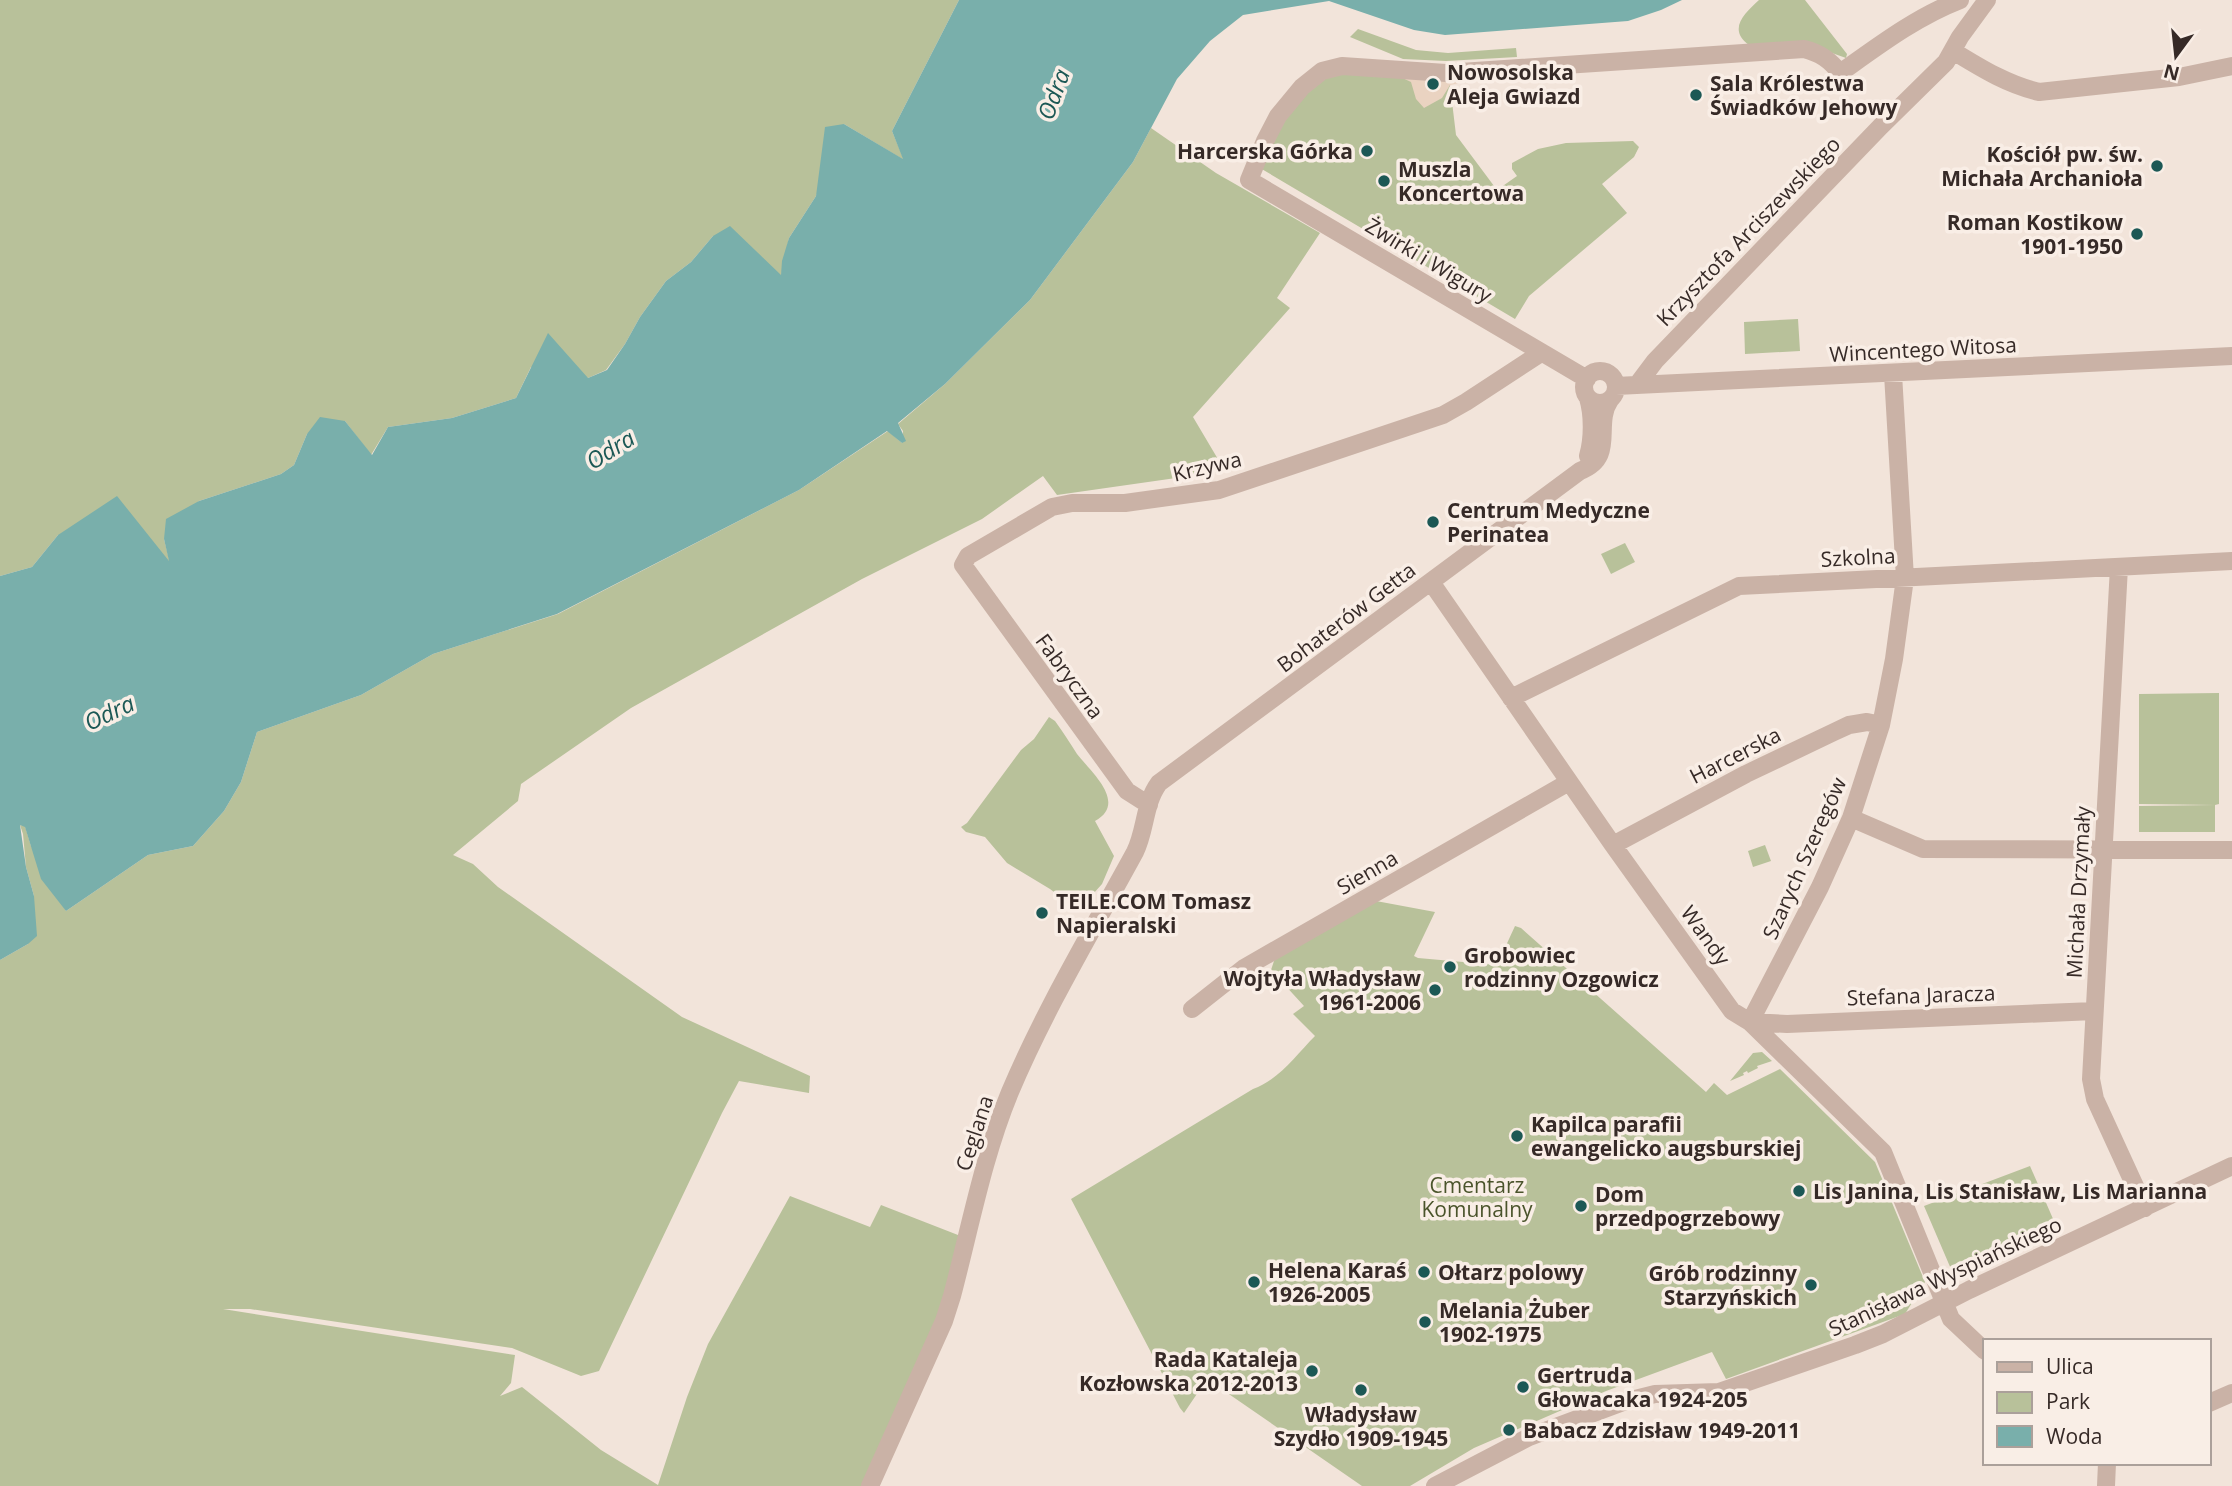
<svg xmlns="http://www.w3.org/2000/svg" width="2232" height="1486" font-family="'Open Sans',sans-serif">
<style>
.green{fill:#b8c19a}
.plaza{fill:#ead3c1}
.water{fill:#79afab}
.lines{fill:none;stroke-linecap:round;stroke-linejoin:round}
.minor{stroke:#cab2a6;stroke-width:18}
.poi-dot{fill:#1c5855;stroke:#f9eee6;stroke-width:2.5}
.labels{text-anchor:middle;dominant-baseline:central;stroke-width:7;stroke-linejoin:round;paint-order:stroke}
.poi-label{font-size:21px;font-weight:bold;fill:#362a27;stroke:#f9eee6;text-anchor:start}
.street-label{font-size:21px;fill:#362a27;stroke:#f9eee6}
.park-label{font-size:21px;fill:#4a542b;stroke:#f9eee6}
.water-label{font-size:23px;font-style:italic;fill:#1c5855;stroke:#f9eee6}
</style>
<rect width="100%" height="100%" fill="#f2e4da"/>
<path class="green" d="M 0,0 L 959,0 L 892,131 L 904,160 L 844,124 L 816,196 L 789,238 L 781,276 L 713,236 L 691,262 L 666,281 L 640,317 L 625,344 L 606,370 L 588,378 L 531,367 L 516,398 L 452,418 L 388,427 L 371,455 L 345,421 L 307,434 L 294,465 L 281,474 L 199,501 L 164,539 L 170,563 L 58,535 L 32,567 L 0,576 Z
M 1759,0 L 1805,0 L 1847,54 L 1846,58 L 1818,48 L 1749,45 C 1727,29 1745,13 1759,0 Z
M 1358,29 L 1416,50 L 1448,53 L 1516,48 L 1517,57 L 1446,61 L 1403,59 L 1350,37 Z
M 1344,70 L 1450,85 L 1456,135 L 1497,190 L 1517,176 L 1512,169 L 1512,163 L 1538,149 L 1566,143 L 1633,141 L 1639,147 L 1634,157 L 1602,184 L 1627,213 L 1529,296 L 1515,319 L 1260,168 L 1273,133 L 1316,83 Z
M 1151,128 L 1216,173 L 1320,233 L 1277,298 L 1290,308 L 1193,417 L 1225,471 L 1057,495 L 1043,476 L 982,519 L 862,579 L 631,708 L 521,784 L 518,801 L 453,855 L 473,864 L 498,887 L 682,1017 L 810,1076 L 809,1093 L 739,1081 L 722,1113 L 599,1371 L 581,1376 L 512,1348 L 250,1309 L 223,1309 L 515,1355 L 511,1383 L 500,1396 L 522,1387 L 601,1450 L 658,1485 L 687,1397 L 708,1344 L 790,1196 L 870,1227 L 881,1205 L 958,1235 L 959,1240 L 937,1319 L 862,1486 L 0,1486 L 0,960 L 28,944 L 34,896 L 26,867 L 23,834 L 20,825 L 25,826 L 31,846 L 66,911 L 148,855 L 193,846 L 224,811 L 241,782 L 257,732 L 361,695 L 433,654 L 558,614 L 799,490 L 888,431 L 902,443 L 903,431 L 898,424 L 945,384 L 1030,300 L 1133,162 Z
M 1798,319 L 1800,351 L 1745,354 L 1744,322 Z
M 1625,543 L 1635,562 L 1611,574 L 1601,554 Z
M 2219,693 L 2219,804 L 2215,805 L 2215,832 L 2139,832 L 2139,806 L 2215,805 L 2139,804 L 2139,694 Z
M 1049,717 L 1055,721 C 1063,732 1070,743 1077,754 C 1091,772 1128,803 1095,821 L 1114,856 L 1102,884 L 1085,903 L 1067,902 L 1050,889 L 1007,863 L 985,837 L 966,832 L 961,827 L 967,823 L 1021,750 L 1034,739 Z
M 1765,845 L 1771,861 L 1753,867 L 1748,851 Z
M 1376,901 L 1435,912 L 1414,956 L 1418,958 L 1497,965 L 1515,926 L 1521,928 L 1706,1092 L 1714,1083 L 1727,1095 L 1780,1069 L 1875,1162 L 1925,1282 L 1905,1314 L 1726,1379 L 1712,1352 L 1606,1391 L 1474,1448 L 1410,1486 L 1362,1486 L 1207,1379 L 1184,1413 L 1180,1408 L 1071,1199 L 1253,1089 C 1279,1080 1296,1055 1315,1036 L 1293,1014 L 1304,1006 L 1271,970 L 1275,958 Z
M 1762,1052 L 1772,1061 L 1757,1066 L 1758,1068 L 1748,1073 L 1747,1071 L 1743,1073 L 1744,1075 L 1730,1081 L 1753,1053 Z
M 2030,1166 L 2057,1228 L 1960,1271 L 1951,1269 L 1924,1206 Z"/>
<path class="plaza" d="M 1458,64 L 1459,83 L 1450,85 L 1442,98 L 1424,108 L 1416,99 L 1411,82 L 1394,74 L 1430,65 Z"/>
<path class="water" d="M 959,0 L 1682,0 L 1661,10 L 1628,21 L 1445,35 L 1414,30 L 1329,1 L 1243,15 L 1210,41 L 1177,79 L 1133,162 L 1030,300 L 945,384 L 898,423 L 906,441 L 902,443 L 887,431 L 799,490 L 557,614 L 433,654 L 361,695 L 257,732 L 241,782 L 224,811 L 193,846 L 148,855 L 66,911 L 41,879 L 25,827 L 20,825 L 26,867 L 34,896 L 37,936 L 28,944 L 0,960 L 0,576 L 32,567 L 58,535 L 117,496 L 169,561 L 164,539 L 166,519 L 199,501 L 281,474 L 294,465 L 307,434 L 320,417 L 345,421 L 372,455 L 388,427 L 452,418 L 516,398 L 548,333 L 588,378 L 607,370 L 625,344 L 640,317 L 666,281 L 691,262 L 713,236 L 730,226 L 781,275 L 782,261 L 789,238 L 816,196 L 825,127 L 844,124 L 903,159 L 892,131 Z"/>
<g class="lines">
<path class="minor" d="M 1953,51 C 1981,68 2006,84 2039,92 L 2179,77 L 2232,66
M1584 387a16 16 0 1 1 32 0a16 16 0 1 1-32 0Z
M 1893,374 L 1905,578 L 1894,659 L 1881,725 L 1851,818 L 1820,887 L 1750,1022 L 1787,1024 L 2094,1011
M 1587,379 L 1249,180 L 1265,141 L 1278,116 L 1302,87 L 1322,71 L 1342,66 L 1446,73 L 1804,49 C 1820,53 1830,60 1840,73 C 1878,46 1916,17 1960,0
M 1637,385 L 1655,361 L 1881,126 L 1946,62 L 1960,37 L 1987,0
M 1616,386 L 2232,356
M 1588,398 C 1593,415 1593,438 1588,456
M 2119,567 L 2091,1079 L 2095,1099 L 2145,1208
M 1431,582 L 1613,845 L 1732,1011 L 1750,1022 L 1883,1152 L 1951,1319 L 1985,1351
M 1511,698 L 1739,586 L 2232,561
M 1149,805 L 1127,791 L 963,565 L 968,556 L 1052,507 L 1072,503 L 1125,503 L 1219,490 L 1443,415 L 1466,402 L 1541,353
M 1851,818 L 1923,849 L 2232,850
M 1613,845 L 1746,774 L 1834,732 L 1849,725 L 1867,722 L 1881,725
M 1192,1009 L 1244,968 L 1569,782
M 2209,1403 L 2232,1393
M 870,1486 L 944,1321 L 952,1296 C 970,1228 983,1157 1010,1092 C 1045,1009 1092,931 1135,852 C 1146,830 1144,803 1159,783 L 1580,471 C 1617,457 1593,425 1610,400
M 1435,1486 L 1529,1437 L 1623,1402 L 1655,1394 L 1719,1392 L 1855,1345 L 1883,1334 L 1969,1290 L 2232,1166
M 2106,1486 L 2107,1463"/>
</g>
<g class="poi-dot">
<circle cx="1433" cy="84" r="7"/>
<circle cx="1696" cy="95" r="7"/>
<circle cx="1367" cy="151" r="7"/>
<circle cx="2157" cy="166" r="7"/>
<circle cx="1384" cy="181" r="7"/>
<circle cx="2137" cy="234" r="7"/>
<circle cx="1433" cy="522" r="7"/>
<circle cx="1042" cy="913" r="7"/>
<circle cx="1450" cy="967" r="7"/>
<circle cx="1435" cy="990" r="7"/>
<circle cx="1517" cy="1136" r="7"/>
<circle cx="1799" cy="1191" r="7"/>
<circle cx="1581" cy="1206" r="7"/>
<circle cx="1424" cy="1272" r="7"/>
<circle cx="1254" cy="1282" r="7"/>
<circle cx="1811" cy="1285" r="7"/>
<circle cx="1425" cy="1322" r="7"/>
<circle cx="1312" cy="1371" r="7"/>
<circle cx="1523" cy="1387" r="7"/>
<circle cx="1361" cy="1390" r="7"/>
<circle cx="1509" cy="1430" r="7"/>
</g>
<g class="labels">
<g class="poi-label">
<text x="1447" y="72">Nowosolska<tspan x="1447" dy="24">Aleja Gwiazd</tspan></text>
<text x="1710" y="83">Sala Królestwa<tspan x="1710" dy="24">Świadków Jehowy</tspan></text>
<text x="1353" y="151" text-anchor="end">Harcerska Górka</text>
<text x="2143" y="154" text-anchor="end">Kościół pw. św.<tspan x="2143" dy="24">Michała Archanioła</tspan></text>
<text x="1398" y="169">Muszla<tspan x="1398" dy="24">Koncertowa</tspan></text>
<text x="2123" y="222" text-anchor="end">Roman Kostikow<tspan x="2123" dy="24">1901-1950</tspan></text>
<text x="1447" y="510">Centrum Medyczne<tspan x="1447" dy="24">Perinatea</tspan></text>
<text x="1056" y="901">TEILE.COM Tomasz<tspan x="1056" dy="24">Napieralski</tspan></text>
<text x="1464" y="955">Grobowiec<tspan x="1464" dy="24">rodzinny Ozgowicz</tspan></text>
<text x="1421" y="978" text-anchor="end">Wojtyła Władysław<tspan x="1421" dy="24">1961-2006</tspan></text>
<text x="1531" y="1124">Kapilca parafii<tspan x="1531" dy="24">ewangelicko augsburskiej</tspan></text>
<text x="1813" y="1191">Lis Janina, Lis Stanisław, Lis Marianna</text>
<text x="1595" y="1194">Dom<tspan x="1595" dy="24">przedpogrzebowy</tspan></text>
<text x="1268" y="1270">Helena Karaś<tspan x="1268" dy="24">1926-2005</tspan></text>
<text x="1438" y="1272">Ołtarz polowy</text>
<text x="1797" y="1273" text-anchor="end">Grób rodzinny<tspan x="1797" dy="24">Starzyńskich</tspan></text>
<text x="1439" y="1310">Melania Żuber<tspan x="1439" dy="24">1902-1975</tspan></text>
<text x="1298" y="1359" text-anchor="end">Rada Kataleja<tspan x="1298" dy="24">Kozłowska 2012-2013</tspan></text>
<text x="1537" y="1375">Gertruda<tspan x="1537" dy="24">Głowacaka 1924-205</tspan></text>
<text x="1361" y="1414" text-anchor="middle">Władysław<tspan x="1361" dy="24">Szydło 1909-1945</tspan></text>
<text x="1523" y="1430">Babacz Zdzisław 1949-2011</text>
</g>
<g class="street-label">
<text transform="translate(1748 231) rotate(-46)">Krzysztofa Arciszewskiego</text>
<text transform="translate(1429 260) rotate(31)">Żwirki i Wigury</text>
<text transform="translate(1923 349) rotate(-3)">Wincentego Witosa</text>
<text transform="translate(1207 466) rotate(-13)">Krzywa</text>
<text transform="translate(1858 557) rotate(-3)">Szkolna</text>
<text transform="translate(1346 617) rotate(-37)">Bohaterów Getta</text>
<text transform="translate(1070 676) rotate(54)">Fabryczna</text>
<text transform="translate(1735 755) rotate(-27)">Harcerska</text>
<text transform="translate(1804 858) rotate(-66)">Szarych Szeregów</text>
<text transform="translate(1367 872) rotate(-30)">Sienna</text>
<text transform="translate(2078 892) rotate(-87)">Michała Drzymały</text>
<text transform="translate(1706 935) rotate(54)">Wandy</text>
<text transform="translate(1921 995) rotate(-2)">Stefana Jaracza</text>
<text transform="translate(974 1133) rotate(-72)">Ceglana</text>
<text transform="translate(1945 1276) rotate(-25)">Stanisława Wyspiańskiego</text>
</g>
<g class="park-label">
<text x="1477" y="1185">Cmentarz<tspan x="1477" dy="24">Komunalny</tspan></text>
</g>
<g class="water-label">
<text transform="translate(1053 94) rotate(-70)">Odra</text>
<text transform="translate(610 449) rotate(-32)">Odra</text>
<text transform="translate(109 712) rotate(-25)">Odra</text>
</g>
</g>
<rect x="1983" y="1339" width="228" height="126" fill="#f9eee6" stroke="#aba09a" stroke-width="2"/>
<rect x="1997" y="1362" width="35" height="10" fill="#cab2a6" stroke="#aba09a" stroke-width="2"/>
<text x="2046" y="1374" font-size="21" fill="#362a27">Ulica</text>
<rect x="1997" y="1392" width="35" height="21" fill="#b8c19a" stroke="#aba09a" stroke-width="2"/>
<text x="2046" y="1409" font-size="21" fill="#362a27">Park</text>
<rect x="1997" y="1426" width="35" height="21" fill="#79afab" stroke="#aba09a" stroke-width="2"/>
<text x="2046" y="1444" font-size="21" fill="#362a27">Woda</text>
<g transform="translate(2176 56) rotate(195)" stroke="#f9eee6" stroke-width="5" paint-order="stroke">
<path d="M0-5L12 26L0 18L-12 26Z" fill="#362a27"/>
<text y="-10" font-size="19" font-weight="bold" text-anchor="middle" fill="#362a27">N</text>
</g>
</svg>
